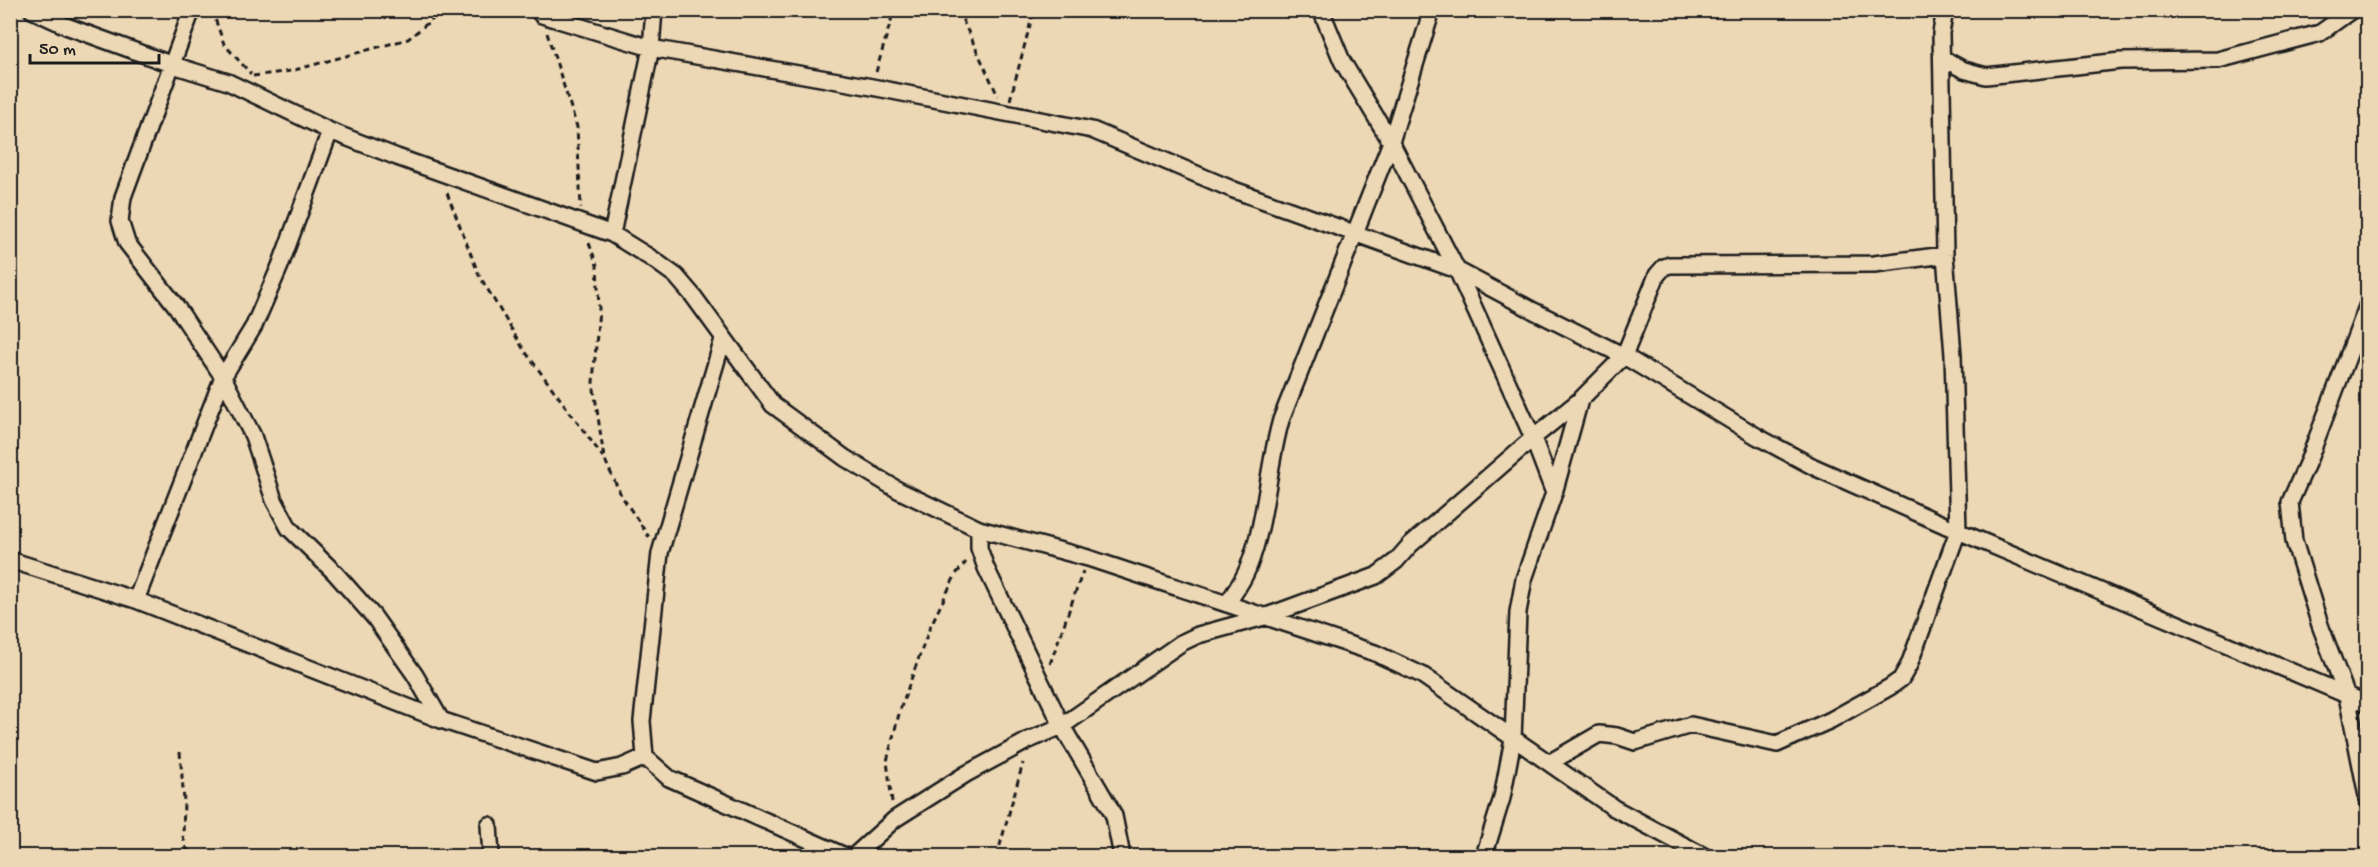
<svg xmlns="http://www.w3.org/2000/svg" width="2378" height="867" font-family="'Gochi Hand',sans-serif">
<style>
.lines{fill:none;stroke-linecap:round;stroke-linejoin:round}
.street-casing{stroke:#1c1c1c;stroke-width:20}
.path{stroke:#1c1c1c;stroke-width:3;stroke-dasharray:6 4.5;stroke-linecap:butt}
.street{stroke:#edd8b6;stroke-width:15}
</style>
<rect width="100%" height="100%" fill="#edd8b6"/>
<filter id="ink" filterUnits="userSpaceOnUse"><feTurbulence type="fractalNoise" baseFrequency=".0167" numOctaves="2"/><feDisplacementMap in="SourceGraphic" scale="12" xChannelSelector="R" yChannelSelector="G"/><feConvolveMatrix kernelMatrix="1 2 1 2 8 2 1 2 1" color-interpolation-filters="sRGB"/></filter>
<g filter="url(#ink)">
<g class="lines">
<defs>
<path id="street" d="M 32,10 L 66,26 L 173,65 L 228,82 L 330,131 L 397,157 L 612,234 L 654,260 L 676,276 L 694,297 L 773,405 L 845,458 L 898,490 L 979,529 L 1088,558 L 1375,653 L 1422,675 L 1614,808 L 1704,856
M 192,10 L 123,197 L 120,221 L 127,243 L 176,306 L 223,377 L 253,436 L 274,500 L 289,528 L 335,573 L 374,617 L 415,675 L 441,720
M 537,10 L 542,15 L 651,48 L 872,87 L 1092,130 L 1234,190 L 1457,270 L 1534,311 L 1624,356 L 1758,437 L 1814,467 L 1958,531 L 2368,704
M 1321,10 L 1342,61 L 1391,142 L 1457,270 L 1533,438 L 1554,493
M 1942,58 L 1964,70 L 1986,76 L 2121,61 L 2218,60 L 2320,33 L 2352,10
M 612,234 L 651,48 L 654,10
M 2368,304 L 2309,459 L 2290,502 L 2294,541 L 2320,625 L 2347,696 L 2368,801
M 723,339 L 660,553 L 642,721 L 645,757 L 669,778 L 845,856
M 979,529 L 979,548 L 986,568 L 1062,726 L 1109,806 L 1114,816 L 1122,856
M 10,560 L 136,600 L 441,720 L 597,772 L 622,767 L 645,757
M 136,600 L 223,377 L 254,326 L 280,266 L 330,131
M 1227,604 C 1234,593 1243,581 1248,568 C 1267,520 1267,469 1281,420 L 1391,142 L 1432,10
M 1549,763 L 1599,734 L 1617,736 L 1635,742 L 1691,725 L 1777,744 L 1831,720 L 1890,687 L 1901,679 L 1909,665 L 1958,531 L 1953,355 L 1945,255 L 1941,33 L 1945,10
M 489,825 L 491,856
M 854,856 L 895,819 L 966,774 L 1029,740 L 1062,726 L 1181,643 L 1198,635 L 1264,617 L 1376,576 L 1396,561 L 1410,545 L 1533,438 L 1580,400 L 1624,356 L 1657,275 L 1664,267 L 1670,265 L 1874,264 L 1945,255
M 1484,856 L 1502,798 L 1513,739 L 1518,612 L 1524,579 L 1554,493 L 1580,400"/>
</defs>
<use href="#street" class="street-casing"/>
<path class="path" d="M 212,10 L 224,44 L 251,74
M 958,10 L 998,96
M 547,33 L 577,127 L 581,208
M 876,72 L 894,10
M 253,76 L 291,71 L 408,39 L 444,10
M 1010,100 L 1034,10
M 447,193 L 479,275 L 524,350 L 603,457
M 589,243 L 597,265 L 599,309 L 593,382 L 604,458 L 621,495 L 649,537
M 1050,664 L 1083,571
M 180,752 L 184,801 L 183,836 L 186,848 L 194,856
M 892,802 L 887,761 L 900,710 L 930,627 L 956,574 L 966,562
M 997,856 L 1023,763"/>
<use href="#street" class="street"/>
</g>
</g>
<rect width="2378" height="867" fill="none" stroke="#edd8b6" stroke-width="36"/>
<rect x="18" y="18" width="2342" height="831" fill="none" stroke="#1c1c1c" stroke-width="2" filter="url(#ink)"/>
<path d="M30 54v9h129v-9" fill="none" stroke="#1c1c1c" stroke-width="3"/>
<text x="39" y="54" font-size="18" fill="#1c1c1c" stroke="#edd8b6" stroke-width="4.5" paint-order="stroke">50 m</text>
</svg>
